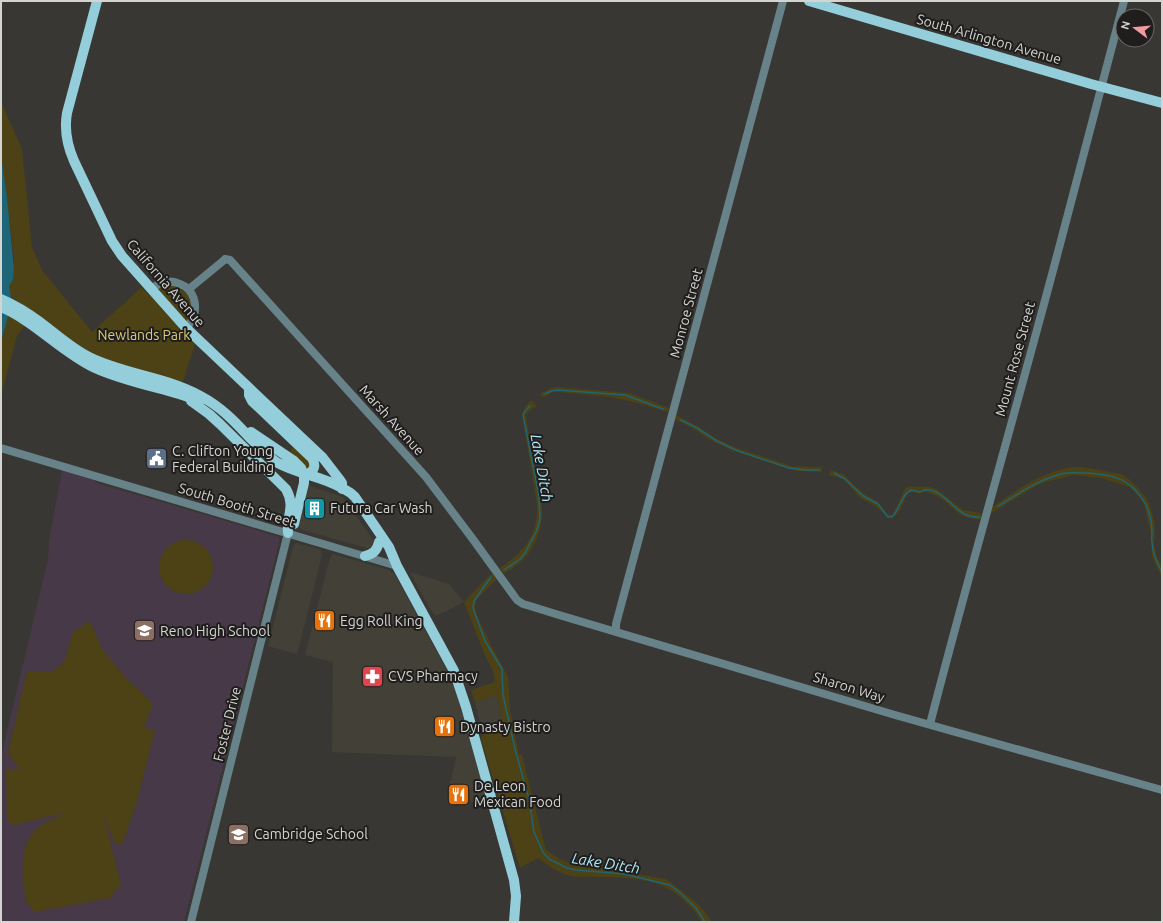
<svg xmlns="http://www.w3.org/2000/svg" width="1163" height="923" font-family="Ubuntu,sans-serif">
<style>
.built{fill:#434137}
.education{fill:#473948}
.green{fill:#4c4215}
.water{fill:#1f6578}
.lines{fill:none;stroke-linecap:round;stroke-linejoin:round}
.stream{stroke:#1f6578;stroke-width:1.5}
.minor{stroke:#678389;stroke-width:8}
.major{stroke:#94cedb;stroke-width:10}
.labels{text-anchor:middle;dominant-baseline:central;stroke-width:4;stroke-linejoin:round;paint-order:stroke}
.street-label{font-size:14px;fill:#d4d4d1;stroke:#1f1e1d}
.park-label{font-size:14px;fill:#ddca79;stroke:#1f1e1d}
.poi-label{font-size:14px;fill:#d4d4d1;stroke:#1f1e1d;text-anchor:start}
.water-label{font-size:15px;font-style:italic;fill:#b0e9fa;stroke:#1f1e1d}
</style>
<rect width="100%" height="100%" fill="#383733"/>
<path class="built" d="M 307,485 L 343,497 L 373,540 L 374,544 L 370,549 L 303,530 L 298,528 L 297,525 Z
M 296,543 L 300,544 L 319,549 L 321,551 L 322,555 L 297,654 L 268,646 L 293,547 Z
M 333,554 L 389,570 L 394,573 L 445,667 L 452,683 L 457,695 L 488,804 L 447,798 L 456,757 L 332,752 L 333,662 L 305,655 L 330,558 Z
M 410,572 L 449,584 L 464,602 L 436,616 L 430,609 Z
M 497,695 L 504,729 L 483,735 L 475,702 Z"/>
<path class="education" d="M 62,470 L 93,480 L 97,483 L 277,536 L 280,539 L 184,922 L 1,922 L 1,757 L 48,559 L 49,541 Z"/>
<path class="green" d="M 1,102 L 22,149 L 32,247 L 42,270 L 92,332 L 142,287 L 150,296 C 153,292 158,288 162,286 C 166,284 170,285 174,286 C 189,289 195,304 190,317 C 188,322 183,326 179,329 L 195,344 L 182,384 L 114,364 L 88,353 L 30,310 L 11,297 L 9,286 L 13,280 L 14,258 L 1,155 Z
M 8,316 L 25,325 L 17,336 L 1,396 L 1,342 Z
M 557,387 L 630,393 L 669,408 L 668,412 L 629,401 L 610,397 L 558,392 L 553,392 L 543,398 L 540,394 L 551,388 Z
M 531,400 L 537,406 L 529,411 L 526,415 L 532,455 L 539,494 C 547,515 539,543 524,559 C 518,565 511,569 504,574 L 500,568 C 524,552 538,536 537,505 L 522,414 L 525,407 Z
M 676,415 L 697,426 L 717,439 L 737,448 L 791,466 L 823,467 L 822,472 L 798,471 L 789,469 L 731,450 L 710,440 L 692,428 L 675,419 Z
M 294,446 L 311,464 L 307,470 L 288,454 Z
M 1082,467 L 1121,474 L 1129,479 L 1137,487 L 1147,499 L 1150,506 L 1154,521 L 1155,530 L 1154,543 L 1156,554 L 1162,567 L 1162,578 L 1152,557 L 1151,534 L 1145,508 L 1143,502 L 1134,491 L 1129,487 L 1101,478 L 1074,475 L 1042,483 L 1031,489 L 990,514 L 992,507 C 1015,491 1039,474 1066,468 C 1071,467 1077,467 1082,467 Z
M 831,470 L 843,474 L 863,493 L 878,502 L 887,514 L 892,515 L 894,512 L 905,489 L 909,486 L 920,487 L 925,486 L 937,489 L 963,510 L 982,513 L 980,520 L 966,517 L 959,514 L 942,499 L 932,494 L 927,492 L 919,493 L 909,492 L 907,494 C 904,502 899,518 889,518 L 874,505 L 860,498 L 843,479 L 829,475 Z
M159 567a27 27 0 1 1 54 0a27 27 0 1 1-54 0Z
M 492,573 L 497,579 L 477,599 L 476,602 L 475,607 L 477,615 L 489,641 L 508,677 L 510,710 L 519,754 L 522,755 L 546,850 L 560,859 L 571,864 L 609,869 L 666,879 L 696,902 L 705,912 L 712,922 L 702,922 C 694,909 681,896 667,888 C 652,879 618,877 601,877 C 589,876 579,878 567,875 C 556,871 547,865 538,858 L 520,868 L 481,739 L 483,735 L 504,729 L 497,695 L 475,702 L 471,690 L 495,682 L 493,671 L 484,653 L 464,602 Z
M 90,621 L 102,649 L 125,677 L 153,704 L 144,728 L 155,730 L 137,801 L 123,843 L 115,844 L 103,814 L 121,884 L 110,898 L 33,912 L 31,906 L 27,906 C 23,882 17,852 34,831 C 42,823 54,819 63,813 L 14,825 L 7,820 L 6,770 L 22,768 L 17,766 L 8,753 L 27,671 L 52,672 L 64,662 L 73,632 Z"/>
<path class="water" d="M 1,155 L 7,198 L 14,268 L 13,280 L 9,286 L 11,297 L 8,316 L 1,342 Z"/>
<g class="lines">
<path class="stream" d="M 545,394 L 551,391 L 558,390 L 625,395 L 663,409
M 681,420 L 697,428 L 717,441 L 738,451 L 789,468 L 806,470 L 819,470
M 834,473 L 845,479 L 863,496 L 878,504 L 888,517 L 892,517 C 900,509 901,495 911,490 L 920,492 C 935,482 952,507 964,514 C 969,517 974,517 980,517
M 998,506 C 1018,494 1038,480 1061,474 C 1068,472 1077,473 1085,473 C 1105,474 1124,476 1137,492 C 1141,497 1145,502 1147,507 C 1150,515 1152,524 1152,531 C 1152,535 1151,539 1152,543 C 1153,554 1157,563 1162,572
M 504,570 L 520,559 L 525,553 L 537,530 L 540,519 L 539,496 L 523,415 L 525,411 L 530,406
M 491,577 L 474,601 L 473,608 L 485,641 L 502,669 L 503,695 L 515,749 L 529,799 L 534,832 L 543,852 L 549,859 L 567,868 L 576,870 L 624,874 L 670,885 L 678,891 L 696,908 L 705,922"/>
<path class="minor" d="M 151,289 C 154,287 158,284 162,283 C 168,281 174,281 180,284 C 194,289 198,305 193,318 C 192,322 188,325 186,328
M 189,289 L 223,261 L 225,259 L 230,260 L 426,477 L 472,538 L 517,600 L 523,604 L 530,606 L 559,615 L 895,715 L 1162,790
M 1,448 L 397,566
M 616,632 L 616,624 L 783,1
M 930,724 C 971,565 1017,407 1059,248 C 1081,166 1102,83 1124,1
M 191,922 L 288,533"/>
<path class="major" d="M 97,1 L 67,113 C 64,130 67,145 74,161 L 112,241 L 122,256 L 186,328 L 323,458 L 340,480 L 342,483 L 342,489
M 809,1 L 1091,84 L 1162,103
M 1,299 C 15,305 28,313 40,322 C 56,334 71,348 89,357 C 127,376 173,377 209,401 C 225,411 238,425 251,439 C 260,448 268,457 278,463 C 298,474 321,476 340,487 C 347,491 350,491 355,497 L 389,547 L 397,566 L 454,671 L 466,707 L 514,880 L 516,896 L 514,922
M 1,307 C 36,322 61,352 95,368 C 117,378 142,384 165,390 C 176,393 189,396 199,402
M 249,388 L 249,395 L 252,401 L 312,458 C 316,465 315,471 307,474
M 191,401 L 209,414 L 220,424 L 286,489 C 296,507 286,516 288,533
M 251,432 L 294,461 L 301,468 L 304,476 L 304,483 L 294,524
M 365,556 C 373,554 377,551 379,542"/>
</g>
<defs>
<symbol id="civic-square" viewBox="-11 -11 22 22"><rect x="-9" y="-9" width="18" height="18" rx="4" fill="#5c6f8a" stroke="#1f1e1d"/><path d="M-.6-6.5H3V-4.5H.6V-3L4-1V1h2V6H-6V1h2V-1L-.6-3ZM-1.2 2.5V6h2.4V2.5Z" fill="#fff"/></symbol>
<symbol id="building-square" viewBox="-11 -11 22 22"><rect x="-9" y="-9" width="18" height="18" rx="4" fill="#0f9aa8" stroke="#1f1e1d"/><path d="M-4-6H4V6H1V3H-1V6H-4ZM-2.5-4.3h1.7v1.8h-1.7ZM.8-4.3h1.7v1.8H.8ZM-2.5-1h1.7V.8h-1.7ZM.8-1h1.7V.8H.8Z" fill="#fff"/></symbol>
<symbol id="restaurant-square" viewBox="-11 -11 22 22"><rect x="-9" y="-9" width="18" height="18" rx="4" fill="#e8710a" stroke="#1f1e1d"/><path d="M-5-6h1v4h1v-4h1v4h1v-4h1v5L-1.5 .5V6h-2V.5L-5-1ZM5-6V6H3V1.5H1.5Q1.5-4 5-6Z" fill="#fff"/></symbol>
<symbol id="school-square" viewBox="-11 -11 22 22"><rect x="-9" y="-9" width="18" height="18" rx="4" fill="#8d6e63" stroke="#1f1e1d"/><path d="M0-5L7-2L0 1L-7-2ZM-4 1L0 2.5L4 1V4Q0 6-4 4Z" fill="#fff"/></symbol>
<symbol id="pharmacy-square" viewBox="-11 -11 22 22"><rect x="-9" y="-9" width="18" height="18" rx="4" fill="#e0444e" stroke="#1f1e1d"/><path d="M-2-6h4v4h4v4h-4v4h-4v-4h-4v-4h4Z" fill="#fff"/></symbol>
</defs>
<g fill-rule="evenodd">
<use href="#civic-square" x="144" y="446" width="25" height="25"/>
<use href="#building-square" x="302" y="496" width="25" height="25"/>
<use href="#restaurant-square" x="312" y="608" width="25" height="25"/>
<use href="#school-square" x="132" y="618" width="25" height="25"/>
<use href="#pharmacy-square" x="360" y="664" width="25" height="25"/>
<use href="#restaurant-square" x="432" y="714" width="25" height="25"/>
<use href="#restaurant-square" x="446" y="782" width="25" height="25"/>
<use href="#school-square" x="226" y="822" width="25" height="25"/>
</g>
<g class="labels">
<g class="street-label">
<text transform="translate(989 39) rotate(16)">South Arlington Avenue</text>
<text transform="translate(166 283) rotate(49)">California Avenue</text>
<text transform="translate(686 313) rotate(-75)">Monroe Street</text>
<text transform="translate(1015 359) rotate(-75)">Mount Rose Street</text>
<text transform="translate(392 420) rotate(48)">Marsh Avenue</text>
<text transform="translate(237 505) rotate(17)">South Booth Street</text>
<text transform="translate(849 687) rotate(17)">Sharon Way</text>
<text transform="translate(227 724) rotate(-76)">Foster Drive</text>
</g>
<g class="park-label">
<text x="144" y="335">Newlands Park</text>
</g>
<g class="poi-label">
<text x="172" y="451">C. Clifton Young<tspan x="172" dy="16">Federal Building</tspan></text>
<text x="330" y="508">Futura Car Wash</text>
<text x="340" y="621">Egg Roll King</text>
<text x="160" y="631">Reno High School</text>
<text x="388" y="676">CVS Pharmacy</text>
<text x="460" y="727">Dynasty Bistro</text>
<text x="474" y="786">De Leon<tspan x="474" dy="16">Mexican Food</tspan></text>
<text x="254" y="834">Cambridge School</text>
</g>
<g class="water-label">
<text transform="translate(542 468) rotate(80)">Lake Ditch</text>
<text transform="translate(606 863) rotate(9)">Lake Ditch</text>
</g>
</g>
<rect width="1163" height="923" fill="none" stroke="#d4d4d1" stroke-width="4"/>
<g transform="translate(1135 28) rotate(286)"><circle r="19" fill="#1f1e1d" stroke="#676765"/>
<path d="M0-3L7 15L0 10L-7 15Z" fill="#f49aa3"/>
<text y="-6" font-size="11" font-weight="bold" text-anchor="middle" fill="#d4d4d1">N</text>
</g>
</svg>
